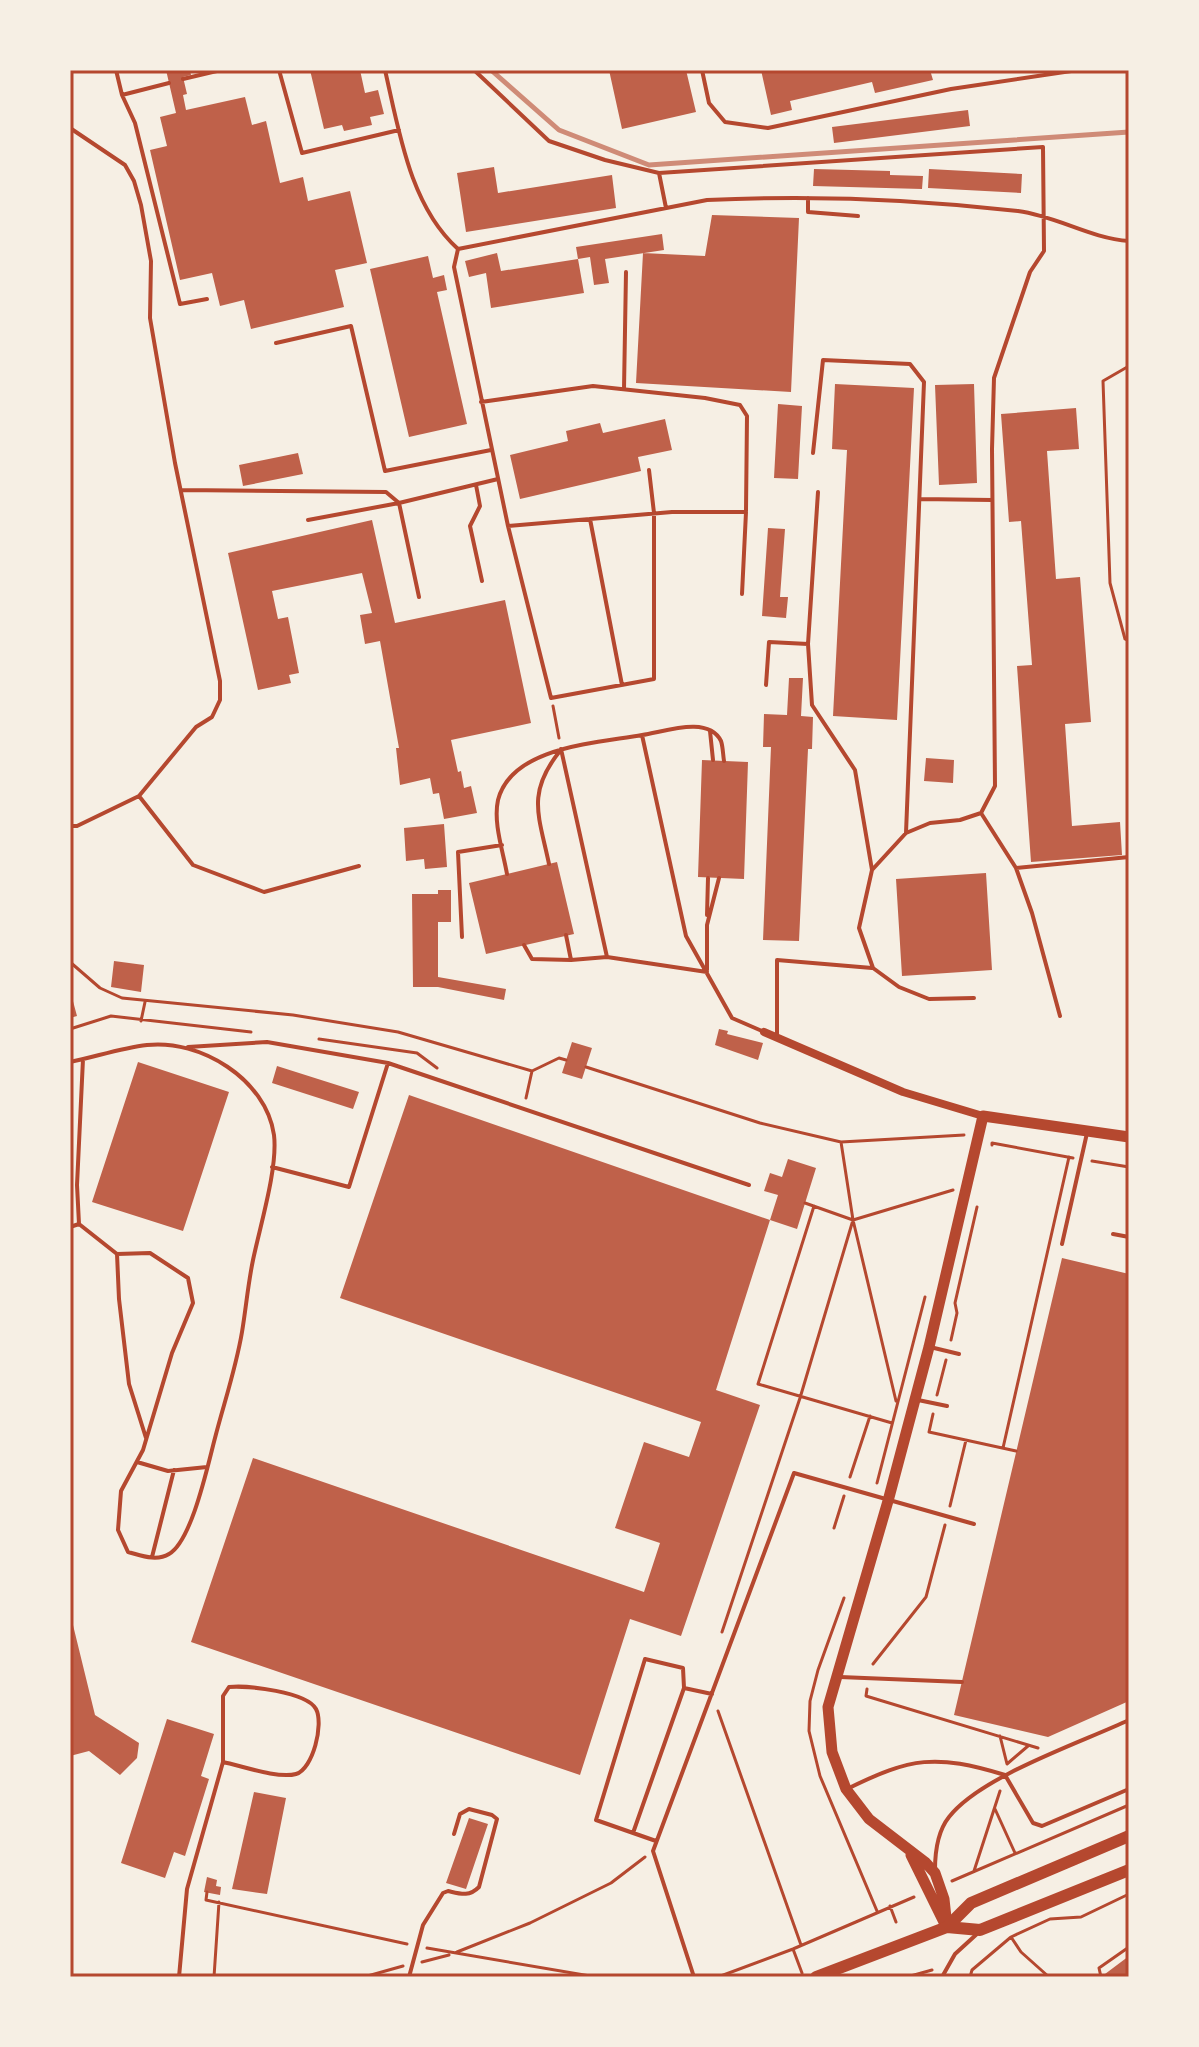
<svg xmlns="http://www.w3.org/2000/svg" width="1199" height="2047" font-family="Ubuntu,sans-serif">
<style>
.building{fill:#bf614a}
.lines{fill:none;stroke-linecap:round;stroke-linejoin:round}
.path{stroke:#b5482f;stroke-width:3}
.service{stroke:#b5482f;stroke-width:4}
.minor{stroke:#b5482f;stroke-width:8}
.tertiary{stroke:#b5482f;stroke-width:11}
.secondary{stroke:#b5482f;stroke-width:12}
.rail{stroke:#cf8b77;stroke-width:5}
.neatline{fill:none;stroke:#b5482f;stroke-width:3}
</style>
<rect width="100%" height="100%" fill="#f6efe4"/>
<path class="building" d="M 166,70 L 190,70 L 191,75 L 183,77 L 187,94 L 183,95 L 186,110 L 245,97 L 252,125 L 266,121 L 280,183 L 303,177 L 308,201 L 350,191 L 367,263 L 335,270 L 344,307 L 251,329 L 244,300 L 220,306 L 212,273 L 180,280 L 150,150 L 167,146 L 160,117 L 176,113 Z
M 310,70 L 360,70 L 365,93 L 378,90 L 384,114 L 370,117 L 372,125 L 344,131 L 342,125 L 324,129 Z
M 609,70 L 686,70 L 696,112 L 622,129 Z
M 761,70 L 930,70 L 933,80 L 875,93 L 872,82 L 790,101 L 792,110 L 771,115 Z
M 968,110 L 970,126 L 834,143 L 832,127 Z
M 494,167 L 498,193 L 612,175 L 616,208 L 466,232 L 457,173 Z
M 814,169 L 890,171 L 890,175 L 923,176 L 922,189 L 813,186 Z
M 929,169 L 1022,174 L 1021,193 L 928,188 Z
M 712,215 L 799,218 L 791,392 L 636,383 L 643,253 L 705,256 Z
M 662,234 L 664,250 L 605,259 L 609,283 L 594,285 L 590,257 L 578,259 L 576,247 Z
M 497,253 L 501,271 L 578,259 L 584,293 L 491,308 L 486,273 L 469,277 L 465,261 Z
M 428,256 L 433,278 L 444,275 L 447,290 L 437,292 L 467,424 L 409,437 L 370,269 Z
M 835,384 L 914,388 L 897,720 L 833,716 L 847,450 L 832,449 Z
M 974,384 L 977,483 L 939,485 L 935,385 Z
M 778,404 L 802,406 L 798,479 L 774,478 Z
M 1076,408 L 1079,449 L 1047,451 L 1056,579 L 1080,577 L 1091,722 L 1065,724 L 1072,826 L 1120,822 L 1122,855 L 1031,862 L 1017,666 L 1032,665 L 1021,521 L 1009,522 L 1001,414 Z
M 665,419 L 672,450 L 638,457 L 641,471 L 520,499 L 510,455 L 568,441 L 566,431 L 600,423 L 603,433 Z
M 298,453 L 303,474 L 243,486 L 239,465 Z
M 372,520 L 395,623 L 505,600 L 531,723 L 451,740 L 458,772 L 461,771 L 464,788 L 471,786 L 477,813 L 444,819 L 439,793 L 433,794 L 430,778 L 400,785 L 396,748 L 399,748 L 380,641 L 365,644 L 360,615 L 372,613 L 362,573 L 272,591 L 278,619 L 288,617 L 299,673 L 289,675 L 291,683 L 258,690 L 228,553 Z
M 768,528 L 785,529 L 780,597 L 788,597 L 786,618 L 762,616 Z
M 789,678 L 803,678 L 801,716 L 813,717 L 812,749 L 808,749 L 799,941 L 763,940 L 771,747 L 763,747 L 764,714 L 787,715 Z
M 926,758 L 954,760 L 953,783 L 924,781 Z
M 702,760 L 748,762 L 744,879 L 698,877 Z
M 444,824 L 447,867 L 425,869 L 424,859 L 406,861 L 404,828 Z
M 557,862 L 574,934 L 486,954 L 469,883 Z
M 986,873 L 992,970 L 902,976 L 896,879 Z
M 438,890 L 451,890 L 451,922 L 438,922 L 438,977 L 506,989 L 504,1000 L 438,987 L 413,987 L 412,894 L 438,894 Z
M 114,961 L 144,965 L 141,992 L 111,987 Z
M 70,990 L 77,1016 L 70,1018 Z
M 719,1029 L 728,1031 L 727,1034 L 763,1043 L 758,1060 L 715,1045 Z
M 572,1042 L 592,1048 L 582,1079 L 562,1073 Z
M 138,1062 L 229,1092 L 183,1231 L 92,1202 Z
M 277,1066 L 359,1092 L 353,1109 L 272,1083 Z
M 409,1095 L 770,1220 L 716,1390 L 760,1405 L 681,1636 L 630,1619 L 580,1775 L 191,1642 L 253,1458 L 644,1592 L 660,1543 L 615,1528 L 644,1442 L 689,1457 L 701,1422 L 340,1298 Z
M 788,1159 L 816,1168 L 797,1229 L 770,1220 L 778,1195 L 764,1191 L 770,1173 L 782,1177 Z
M 1062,1258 L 1129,1274 L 1129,1701 L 1048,1737 L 954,1715 Z
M 73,1625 L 95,1715 L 139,1743 L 137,1758 L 120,1775 L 89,1751 L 70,1756 L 70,1626 Z
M 167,1719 L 214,1734 L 201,1776 L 209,1779 L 185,1856 L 174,1852 L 165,1878 L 121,1863 Z
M 254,1792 L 286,1798 L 267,1894 L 232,1889 Z
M 469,1818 L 488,1824 L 466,1889 L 446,1883 Z
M 207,1877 L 217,1880 L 216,1886 L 221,1887 L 220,1895 L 204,1892 Z
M 1129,1956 L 1129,1977 L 1107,1977 L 1105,1974 Z"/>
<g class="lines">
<path class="path" d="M 1129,366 L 1103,381 L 1110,583 L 1125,639 L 1129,641
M 553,706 L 559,738
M 70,962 L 100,988 L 122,998 L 293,1015 L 398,1032 L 532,1071 L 559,1058 L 566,1060
M 141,1021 L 145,1002
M 70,1029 L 111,1016 L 251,1032
M 319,1039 L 417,1053 L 437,1068
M 586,1067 L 760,1123 L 841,1142 L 964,1135
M 526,1098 L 532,1071
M 841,1142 L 853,1220 L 896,1401
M 992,1145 L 992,1143 L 1073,1158
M 1092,1161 L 1129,1167
M 805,1203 L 853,1220 L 953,1190
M 814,1206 L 758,1384 L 892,1423
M 951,1340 L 957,1313 L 955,1303 L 977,1207
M 937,1395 L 946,1360
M 933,1414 L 929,1432 L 1016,1451
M 1003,1448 L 1069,1157
M 850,1477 L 870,1416
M 877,1483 L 925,1297
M 950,1506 L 966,1440
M 834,1528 L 844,1496
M 844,1598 L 818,1670 L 810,1701 L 809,1731 L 820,1776 L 877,1911
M 722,1632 L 800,1398 L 853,1220
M 873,1664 L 926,1597 L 945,1525
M 867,1689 L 866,1696 L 1038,1748
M 718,1711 L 801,1945
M 1000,1736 L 1007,1764 L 1028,1746
M 995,1809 L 1015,1853
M 974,1871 L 1000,1791
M 952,1881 L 1129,1805
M 207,1892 L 206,1900 L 407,1944
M 890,1906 L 896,1922
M 1011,1937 L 1021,1952 L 1049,1977
M 427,1948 L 596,1977
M 793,1949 L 802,1973
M 457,1952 L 530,1923 L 611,1883 L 645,1857
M 422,1962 L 449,1955
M 214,1977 L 219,1902
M 364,1977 L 403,1966
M 718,1977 L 793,1949 L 914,1897
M 907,1977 L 932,1970
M 970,1977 L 972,1970 L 1011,1937 L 1050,1919 L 1081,1917 L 1129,1894
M 1101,1977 L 1099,1968 L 1129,1947"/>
<path class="service" d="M 116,70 L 122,95 L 169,83
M 279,70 L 302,153 L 399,130
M 385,70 C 399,131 410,206 458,249
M 474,70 L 549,141 L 605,160 L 659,173 L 666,208
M 702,70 L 709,103 L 725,122 L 768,128 L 951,89 L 1078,70
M 183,79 L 221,70
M 122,95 L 135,123 L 180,304 L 207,299
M 70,128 L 125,165 L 134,181 L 141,205 L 151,261 L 150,318 L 175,463 L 220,681 L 220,700 L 212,717 L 196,727 L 139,796 L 77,826 L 70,826
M 659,173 L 1043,147 L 1044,251 L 1030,272 L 994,378 L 992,449 L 995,786 L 981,813 L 960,820 L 930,823 L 906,833 L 872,870 L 859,928 L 873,968 L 899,987 L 929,999 L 974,998
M 808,198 L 808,212 L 858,216
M 458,249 L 707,200 C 811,195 915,199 1018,211 C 1057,216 1089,238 1129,241
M 458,249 L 454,267 L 508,526 L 672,512 L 746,512 L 742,594
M 276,343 L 351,326 L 385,471 L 491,450
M 624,389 L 626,272
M 481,402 L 593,386 L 705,398 L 740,405 L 747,416 L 746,511
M 813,453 L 823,360 L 910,364 L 924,382 L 906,833
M 476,485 L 480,506 L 470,526 L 482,581
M 181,490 L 386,492 L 399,503
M 818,492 L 808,644 L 812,705 L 855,770 L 872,870
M 920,499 L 992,500
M 590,519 L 622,685
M 308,520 L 399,503
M 508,526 L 551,698 L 654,679 L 654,513 L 649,470
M 419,597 L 399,503 L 498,479
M 766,685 L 769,642 L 808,644
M 710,731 L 713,760
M 642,735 C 664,732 708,715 721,741 C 723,747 723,755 724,761
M 561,749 L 607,957
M 139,796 L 193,865 L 264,892 L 359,866
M 981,813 L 1016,868 L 1129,857
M 549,864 C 539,816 526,793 560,751
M 1016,868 L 1032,913 L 1060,1016
M 507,874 C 503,851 493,823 498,800 C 512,746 598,743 642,735 L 686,936 L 732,1018 L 762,1031
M 707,915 L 708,878
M 566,935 L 571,960 L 607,957 L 707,972
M 462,937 L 458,852 L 502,845
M 524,945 L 532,959 L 571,960
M 707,970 L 707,925 L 719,878
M 777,1035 L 777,960 L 872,968
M 188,1047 L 267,1042 L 388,1063
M 83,1059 L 77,1185 L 79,1224 L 117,1254
M 70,1062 C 95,1057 121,1048 147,1045 C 200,1039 266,1079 274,1135 C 278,1168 260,1226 253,1260 C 248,1284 246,1308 242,1332 C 236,1368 224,1403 215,1438 C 208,1464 192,1541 169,1554 C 156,1562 140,1555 128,1552 L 118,1530 L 121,1491 L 143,1450 L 172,1353 L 193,1303 L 188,1278 L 150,1253 L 117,1254 L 119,1299 L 129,1384 L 146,1438
M 272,1167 L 349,1187 L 388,1063 L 749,1185
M 70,1227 L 79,1224
M 1113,1234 L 1129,1237
M 1062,1244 L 1087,1133
M 930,1347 L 959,1354
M 70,1364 L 71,1367
M 918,1400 L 947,1406
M 137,1462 L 168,1471 L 207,1467
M 152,1557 L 174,1470
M 840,1677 L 962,1682
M 684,1688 L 712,1694
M 847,1789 C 912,1757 935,1754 1005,1775 L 1033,1823 L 1042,1826 L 1129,1789
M 633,1833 L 684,1688 L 683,1668 L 645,1659 L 596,1820 L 656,1841
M 935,1870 C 935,1852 937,1832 949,1817 C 981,1776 1080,1743 1129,1720
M 179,1977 L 187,1889 L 223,1762 L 223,1696 L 229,1687 C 247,1685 307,1692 316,1709 C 324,1724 313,1769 296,1774 C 278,1779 242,1766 223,1762
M 409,1977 L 423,1925 L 443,1893 L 448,1891 C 461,1894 469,1897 479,1887 L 497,1819 L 492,1815 L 469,1809 L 460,1814 L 454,1834
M 694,1977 L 653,1851 L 794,1473 L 974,1524
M 942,1977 L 955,1954 L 978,1933"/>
<path class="minor" d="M 764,1032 L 903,1092 L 983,1116"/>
<path class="tertiary" d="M 911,1855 L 944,1922
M 947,1927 L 944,1899 L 935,1873 L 925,1862 L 869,1819 L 846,1789 L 832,1752 L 828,1707 L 888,1501 L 929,1347 L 983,1116 L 1129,1137"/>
<path class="secondary" d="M 947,1927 L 980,1930 L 1129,1870
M 816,1977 L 947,1927 L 971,1903 L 1129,1836"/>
<path class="rail" d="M 491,70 L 559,130 L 649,165 L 1129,132"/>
</g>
<rect width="1199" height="2047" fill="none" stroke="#f6efe4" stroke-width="144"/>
<rect x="72" y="72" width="1055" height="1903" class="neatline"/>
</svg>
